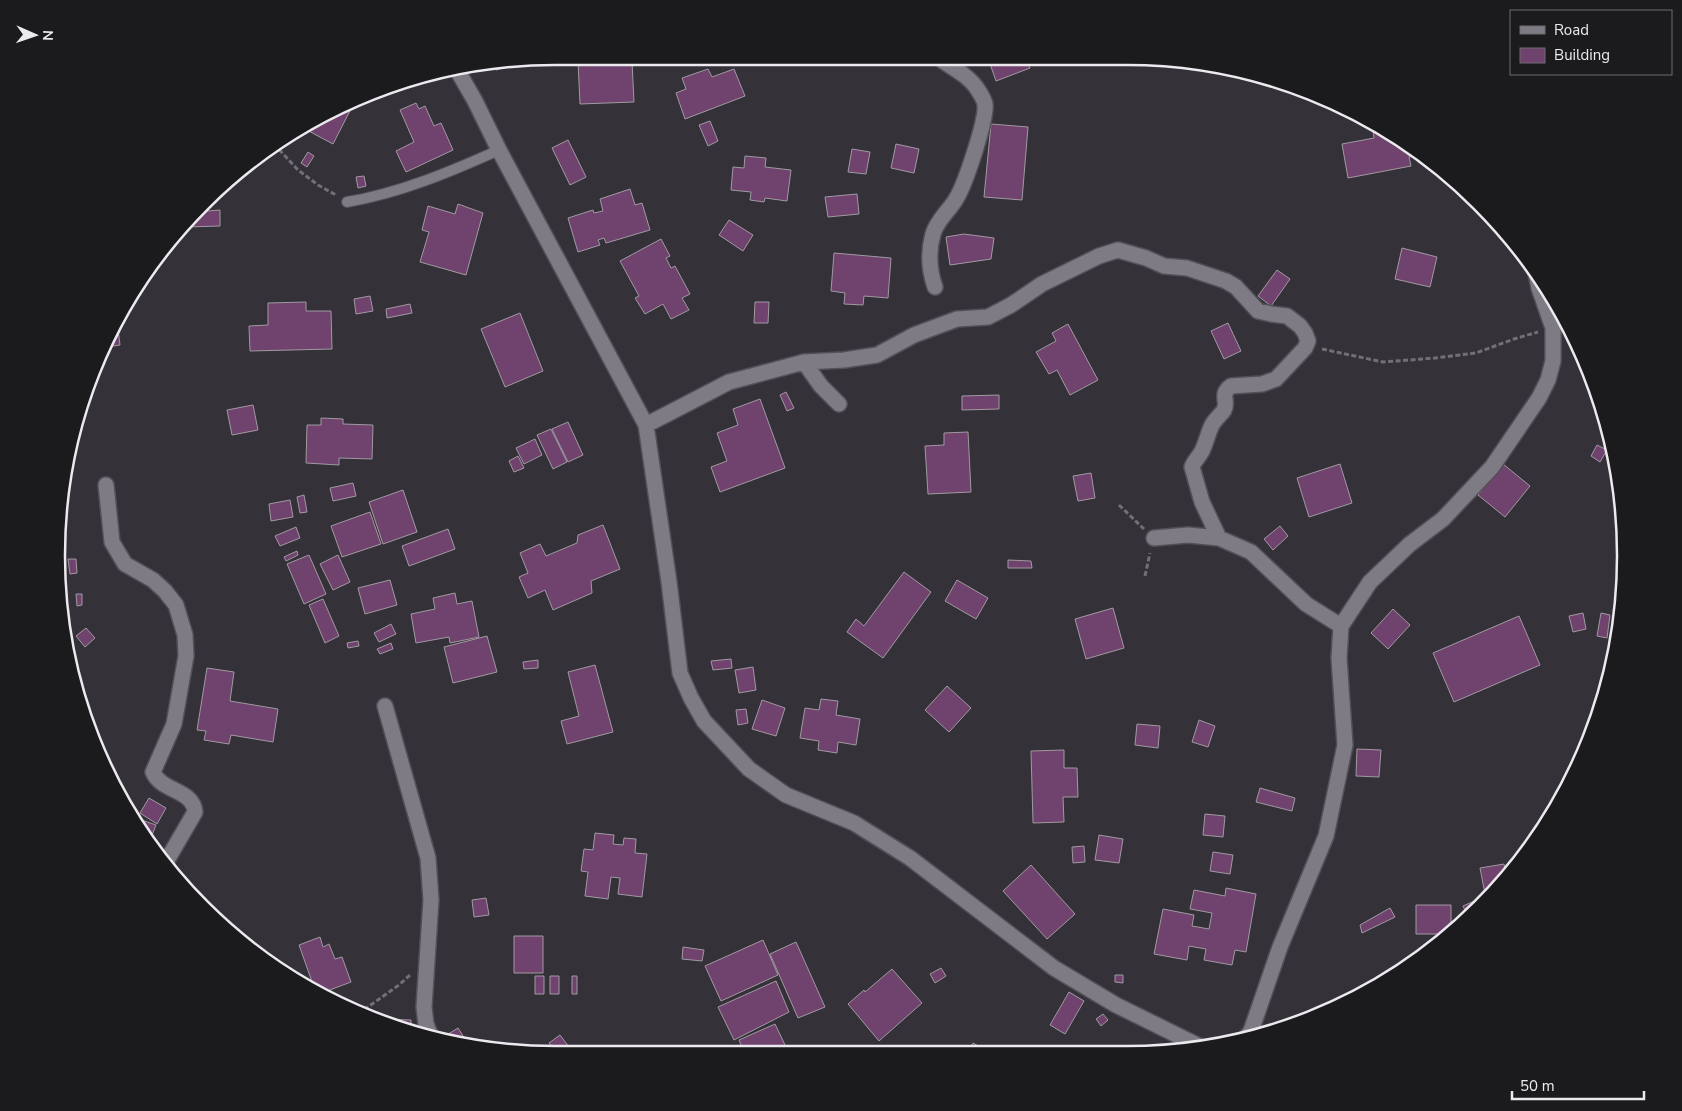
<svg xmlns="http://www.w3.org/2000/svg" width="1682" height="1111" font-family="'Nunito Sans',sans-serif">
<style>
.building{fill:#6f436e;stroke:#a19aa1}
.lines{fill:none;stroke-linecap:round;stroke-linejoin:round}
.lane-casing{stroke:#524f56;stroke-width:12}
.street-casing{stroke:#524f56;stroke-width:18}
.path{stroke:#726f76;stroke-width:3;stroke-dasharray:5 2.5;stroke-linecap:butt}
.lane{stroke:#7e7b84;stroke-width:10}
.street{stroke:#7e7b84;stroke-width:15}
.rim{fill:none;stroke:#eceaef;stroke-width:2.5}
</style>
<rect width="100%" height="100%" fill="#343139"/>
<path class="building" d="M 493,61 L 526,61 L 496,70 Z
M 578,61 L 632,61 L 634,102 L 580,104 Z
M 989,61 L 1028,61 L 1030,68 L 996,81 Z
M 708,69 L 712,77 L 734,69 L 745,96 L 685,119 L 676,93 L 686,89 L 682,78 Z
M 354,103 L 333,144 L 303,128 Z
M 416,103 L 419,109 L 425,106 L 434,126 L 441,123 L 453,150 L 406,172 L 396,151 L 414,142 L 400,110 Z
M 710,121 L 718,141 L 708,146 L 699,125 Z
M 991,124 L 1028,127 L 1022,200 L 984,197 Z
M 1372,124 L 1418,155 L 1409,157 L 1411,166 L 1348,178 L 1342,144 L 1374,138 Z
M 568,140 L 586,177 L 570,185 L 552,148 Z
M 896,144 L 919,149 L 914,173 L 891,168 Z
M 852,149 L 870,152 L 866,174 L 848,172 Z
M 308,152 L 314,156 L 307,167 L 301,163 Z
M 745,156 L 766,158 L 765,167 L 791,170 L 787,201 L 765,198 L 764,202 L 750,200 L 751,192 L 731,190 L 733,167 L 744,168 Z
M 364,176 L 366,186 L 358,188 L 356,177 Z
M 630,189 L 635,205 L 642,203 L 650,230 L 606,243 L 604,238 L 598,240 L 600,245 L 578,252 L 568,218 L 593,210 L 594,213 L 603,211 L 600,199 Z
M 857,194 L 859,214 L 828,217 L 825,197 Z
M 458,204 L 483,213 L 466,275 L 420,262 L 429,232 L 422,230 L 428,206 L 455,214 Z
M 220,210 L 220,226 L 187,227 L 186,221 L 195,212 Z
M 729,220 L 753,235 L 743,251 L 719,235 Z
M 964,234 L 994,238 L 991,259 L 950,265 L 946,237 Z
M 661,239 L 670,256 L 666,258 L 671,268 L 675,266 L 690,294 L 682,298 L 689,310 L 671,319 L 663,304 L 645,314 L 635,298 L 639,296 L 620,261 Z
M 1402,248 L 1437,257 L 1430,287 L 1395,279 Z
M 834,253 L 891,258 L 888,298 L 864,296 L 863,305 L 844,304 L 845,293 L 831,291 Z
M 1277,270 L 1290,279 L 1271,306 L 1258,296 Z
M 370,296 L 373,311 L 356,314 L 354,299 Z
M 306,302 L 306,311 L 331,311 L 332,349 L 250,351 L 249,326 L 268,325 L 268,303 Z
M 755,302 L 769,302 L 768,323 L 754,323 Z
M 410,304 L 412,313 L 387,318 L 386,309 Z
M 520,313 L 543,371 L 505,387 L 481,329 Z
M 1228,323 L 1241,351 L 1224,359 L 1211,331 Z
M 1068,324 L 1098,380 L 1070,395 L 1057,370 L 1049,374 L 1036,352 L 1056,341 L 1052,333 Z
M 118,329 L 120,345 L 106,347 L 105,342 L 111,330 Z
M 786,392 L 794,408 L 787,411 L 780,395 Z
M 999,395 L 999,409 L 962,410 L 962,396 Z
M 760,399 L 785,468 L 720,492 L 711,467 L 727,461 L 717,433 L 738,425 L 733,409 Z
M 253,405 L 258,430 L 232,435 L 227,410 Z
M 321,418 L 343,419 L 343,424 L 373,425 L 372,459 L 339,458 L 339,465 L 306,463 L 307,425 L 321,425 Z
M 568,422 L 583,455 L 568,462 L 552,429 Z
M 551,429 L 567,462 L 553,469 L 537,435 Z
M 968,432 L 971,492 L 928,494 L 925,446 L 944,445 L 944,433 Z
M 535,439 L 542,455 L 524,464 L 516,448 Z
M 1597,445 L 1607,450 L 1600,462 L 1591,456 Z
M 518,456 L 524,468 L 514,472 L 509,461 Z
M 1340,464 L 1352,503 L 1309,517 L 1297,478 Z
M 1503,464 L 1530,486 L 1505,517 L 1478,495 Z
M 1091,473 L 1095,498 L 1078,501 L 1073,476 Z
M 353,483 L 356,496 L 333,501 L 330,488 Z
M 403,490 L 417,532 L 383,544 L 369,502 Z
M 304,495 L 307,512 L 300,513 L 297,497 Z
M 290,500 L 293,517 L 271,521 L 269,504 Z
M 370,512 L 381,544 L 342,557 L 331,526 Z
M 603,525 L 620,569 L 591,581 L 592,593 L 553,610 L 545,590 L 528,598 L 519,577 L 528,573 L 520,553 L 540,544 L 546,556 L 577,543 L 578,535 Z
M 1280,526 L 1288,536 L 1273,550 L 1264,539 Z
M 296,527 L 300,538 L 280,546 L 275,536 Z
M 448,529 L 455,549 L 409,566 L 402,546 Z
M 297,551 L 298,555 L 286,561 L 284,557 Z
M 309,555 L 326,594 L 304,604 L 287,564 Z
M 338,555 L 350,582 L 333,590 L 320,564 Z
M 68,559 L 76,559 L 77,573 L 70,574 Z
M 1008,560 L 1031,561 L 1032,568 L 1008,568 Z
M 904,572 L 931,592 L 883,658 L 847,632 L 856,619 L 864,626 Z
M 390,580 L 397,605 L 365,614 L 358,588 Z
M 957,580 L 988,598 L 976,619 L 945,601 Z
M 455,593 L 457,604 L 472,601 L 479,637 L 450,643 L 449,637 L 416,643 L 411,614 L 435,609 L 433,598 Z
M 76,594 L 82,594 L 82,605 L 77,606 Z
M 323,599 L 339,636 L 325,643 L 309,605 Z
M 60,603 L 66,603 L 65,620 L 60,620 Z
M 1113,608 L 1124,648 L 1086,659 L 1075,619 Z
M 1393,609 L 1410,625 L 1388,649 L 1371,633 Z
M 1583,613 L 1586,629 L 1573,632 L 1569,616 Z
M 1601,613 L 1610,615 L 1607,638 L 1597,636 Z
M 1519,616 L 1540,665 L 1454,702 L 1433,653 Z
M 391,624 L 396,634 L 379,642 L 374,633 Z
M 86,628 L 95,638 L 85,647 L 76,636 Z
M 487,636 L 497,672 L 453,683 L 444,647 Z
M 358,641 L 359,646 L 348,648 L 347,643 Z
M 391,643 L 393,649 L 380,654 L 377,649 Z
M 731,659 L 732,668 L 713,670 L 711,661 Z
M 538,660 L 538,668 L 524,669 L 523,662 Z
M 595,665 L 613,732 L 567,744 L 561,721 L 579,716 L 568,672 Z
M 753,667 L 756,690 L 739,693 L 735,670 Z
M 207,668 L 234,672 L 230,701 L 278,709 L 273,742 L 231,735 L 229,744 L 204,740 L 206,731 L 197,730 Z
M 947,686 L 971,708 L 949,732 L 925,710 Z
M 821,699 L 838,701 L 836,715 L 860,719 L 856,745 L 838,742 L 837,753 L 818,750 L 819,741 L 800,738 L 805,708 L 819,710 Z
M 762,700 L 785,708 L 776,736 L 752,729 Z
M 746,709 L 748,723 L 738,725 L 736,710 Z
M 1199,720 L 1215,726 L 1208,747 L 1192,742 Z
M 1137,724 L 1160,726 L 1158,748 L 1135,745 Z
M 1357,749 L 1381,750 L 1379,777 L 1356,776 Z
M 1064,750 L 1064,768 L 1077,768 L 1078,797 L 1063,797 L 1064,822 L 1033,823 L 1031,751 Z
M 1260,788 L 1295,798 L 1292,811 L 1256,802 Z
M 149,798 L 166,808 L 157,824 L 140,813 Z
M 1205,814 L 1225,816 L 1223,837 L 1203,835 Z
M 136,818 L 156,825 L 149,843 L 140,833 L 135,822 Z
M 595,833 L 614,835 L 613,844 L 623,845 L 624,838 L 636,839 L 635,853 L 647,854 L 642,897 L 618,894 L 620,878 L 611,877 L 608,899 L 585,896 L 588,872 L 581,871 L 584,849 L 593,850 Z
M 1099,835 L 1123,839 L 1119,863 L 1095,860 Z
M 1084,846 L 1085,862 L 1073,863 L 1072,847 Z
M 1213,852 L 1233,855 L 1230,874 L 1210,871 Z
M 1504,864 L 1507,877 L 1493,893 L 1485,894 L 1480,868 Z
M 1031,865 L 1075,914 L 1047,939 L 1003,891 Z
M 1226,888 L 1256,894 L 1246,952 L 1235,950 L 1232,965 L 1204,960 L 1206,949 L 1189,946 L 1187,960 L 1154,954 L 1163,909 L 1194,915 L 1192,926 L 1209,929 L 1212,913 L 1190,909 L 1194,890 L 1225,896 Z
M 486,898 L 489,915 L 474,917 L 472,900 Z
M 1479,899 L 1481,904 L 1468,917 L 1463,906 Z
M 1416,905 L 1451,905 L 1451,932 L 1449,934 L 1416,934 Z
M 1390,908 L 1395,917 L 1362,933 L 1360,925 Z
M 514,936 L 543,936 L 543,973 L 514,973 Z
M 320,937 L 323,947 L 329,944 L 335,959 L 342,957 L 351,982 L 319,994 L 316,993 L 299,945 Z
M 763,940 L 778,975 L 721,1001 L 705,966 Z
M 796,942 L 825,1007 L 798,1018 L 770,954 Z
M 683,947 L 704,950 L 702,961 L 682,959 Z
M 941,968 L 946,976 L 935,983 L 930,974 Z
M 892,969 L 922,1003 L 879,1041 L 848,1004 L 864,990 L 865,992 Z
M 1115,975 L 1123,975 L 1123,983 L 1115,982 Z
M 535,976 L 544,976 L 544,994 L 535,994 Z
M 550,976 L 559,976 L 559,994 L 550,994 Z
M 572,976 L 577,976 L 577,994 L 572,994 Z
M 776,981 L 789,1012 L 734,1040 L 718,1007 Z
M 1069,992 L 1084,1001 L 1065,1034 L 1050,1025 Z
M 1103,1014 L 1108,1020 L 1101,1026 L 1096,1019 Z
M 372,1019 L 411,1020 L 411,1029 Z
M 775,1024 L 786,1047 L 776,1052 L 744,1052 L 739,1040 Z
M 458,1028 L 465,1039 L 459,1042 L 447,1039 L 445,1036 Z
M 560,1035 L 572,1051 L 555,1051 L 549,1043 Z
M 973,1043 L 991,1053 L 967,1053 Z"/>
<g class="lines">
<defs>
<path id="lane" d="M 347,202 C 400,193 450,172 499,150"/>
<path id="street" d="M 456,68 L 475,101 L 499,150 L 646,425 L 669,582 L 680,673 L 691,698 L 704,721 L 749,769 L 786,795 L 854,823 L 910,858 L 1054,968 L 1116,1005 L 1201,1047
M 935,287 C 929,270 928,252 933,234 C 937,220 949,211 956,199 C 965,185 987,119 985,104 C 984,100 980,93 978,90 C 970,77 955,69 943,61
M 804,362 L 821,386 L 839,404
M 646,425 L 729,382 L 804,362 L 844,360 L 877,355 L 914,335 L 957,319 L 988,317 L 1011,305 L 1042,284 L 1099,256 L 1118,250 L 1146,258 L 1164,266 L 1187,268 L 1226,281 L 1236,287 L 1258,311 L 1271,314 L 1287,316 L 1300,326 L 1305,333 L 1308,341 L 1305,348 L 1276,379 L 1262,384 L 1231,386 C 1219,395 1229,401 1224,410 C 1221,415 1215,419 1212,425 C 1208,433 1206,443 1202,451 C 1199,457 1194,461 1192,467 L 1202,502 L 1219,538
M 106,485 L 112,542 L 119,554 L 125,564 L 153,580 L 165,591 L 176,605 L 185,635 L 186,656 L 174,724 L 153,772 C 161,792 193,789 195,812 L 166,862
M 1154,538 L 1188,535 L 1219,538 L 1251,552 L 1306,604 L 1341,626
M 385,706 L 428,858 L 431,900 L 424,1007 L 426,1024 L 430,1034
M 1244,1040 L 1251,1031 L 1280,947 L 1326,836 L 1345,745 L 1339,658 L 1341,626 L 1370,582 L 1410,544 L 1443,519 L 1492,467 L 1539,398 L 1548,380 L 1553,361 L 1553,328 L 1539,288 L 1536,273"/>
</defs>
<use href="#lane" class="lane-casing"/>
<use href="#street" class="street-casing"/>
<path class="path" d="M 274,144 L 298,170 L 318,185 L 336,195
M 1322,349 L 1383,362 L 1435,358 L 1476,353 L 1514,339 L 1538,332
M 1119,505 L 1144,529
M 1145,576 L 1150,553
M 358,1014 L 399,985 L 410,975"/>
<use href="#lane" class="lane"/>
<use href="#street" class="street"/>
</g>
<path d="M0 0H1682V1111H0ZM555 65H1127A490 490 0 0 1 1617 555V556A490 490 0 0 1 1127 1046H555A490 490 0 0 1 65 556V555A490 490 0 0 1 555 65Z" fill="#1b1a1d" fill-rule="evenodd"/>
<path class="rim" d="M555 65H1127A490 490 0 0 1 1617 555V556A490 490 0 0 1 1127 1046H555A490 490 0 0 1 65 556V555A490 490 0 0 1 555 65Z"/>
<rect x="1510" y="10" width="162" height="65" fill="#1b1a1d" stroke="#6f6d71"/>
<rect x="1520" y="26" width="25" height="8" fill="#7e7b84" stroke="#6f6d71"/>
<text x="1554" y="35" font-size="15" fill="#eceaef">Road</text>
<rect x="1520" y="48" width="25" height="15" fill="#6f436e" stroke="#6f6d71"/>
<text x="1554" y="60" font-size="15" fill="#eceaef">Building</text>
<g transform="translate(35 35) rotate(92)" stroke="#1b1a1d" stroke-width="4" paint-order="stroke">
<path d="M0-4L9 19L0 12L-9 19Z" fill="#eceaef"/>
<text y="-8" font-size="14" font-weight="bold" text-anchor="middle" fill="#eceaef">N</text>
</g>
<path d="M1512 1091v8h132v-8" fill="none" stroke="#eceaef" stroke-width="2.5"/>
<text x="1520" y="1091" font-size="15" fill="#eceaef" stroke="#1b1a1d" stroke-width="4" paint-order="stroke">50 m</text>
</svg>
